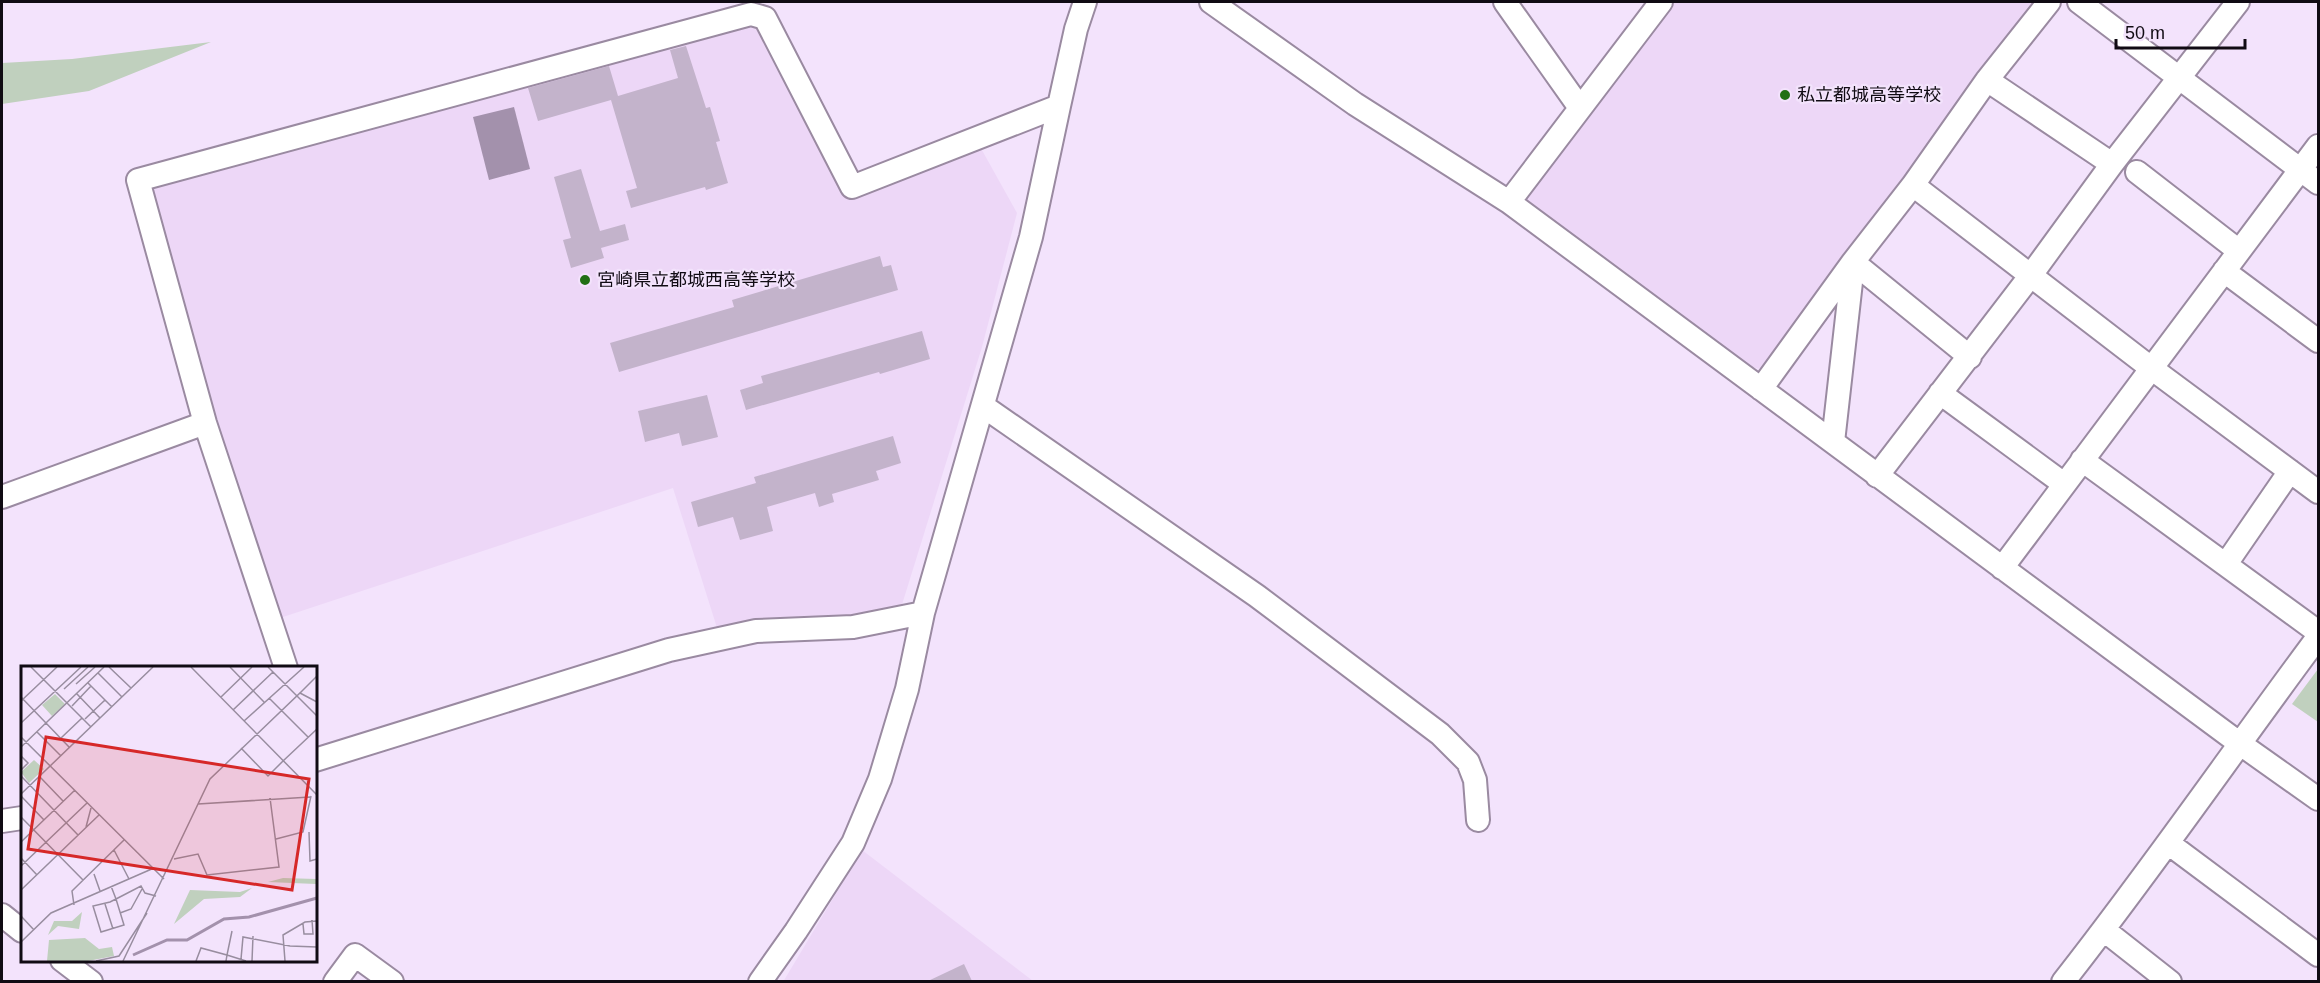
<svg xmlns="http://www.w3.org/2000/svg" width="2320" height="983" font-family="Helvetica,'Noto Sans JP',sans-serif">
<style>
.built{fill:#edd7f7}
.green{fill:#c0d0be}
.water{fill:#a391ac}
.building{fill:#c3b3cb}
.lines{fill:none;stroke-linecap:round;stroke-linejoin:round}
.minor-casing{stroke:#9a8aa1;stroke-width:26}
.minor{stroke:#fff;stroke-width:22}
.poi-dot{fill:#216f14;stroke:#f3e3fc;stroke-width:2}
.labels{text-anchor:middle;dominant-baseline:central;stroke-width:4.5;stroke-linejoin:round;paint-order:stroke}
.poi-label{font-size:18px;fill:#100b13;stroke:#f3e3fc;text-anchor:start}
.inset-river{fill:none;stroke:#a391ac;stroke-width:3}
.inset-road{fill:none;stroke:#988d9f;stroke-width:1.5}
.view{fill:#d62828;fill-opacity:0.15;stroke:#d62828;stroke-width:3}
.inset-edge{fill:none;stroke:#100b13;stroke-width:3}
</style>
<rect width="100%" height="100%" fill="#f3e3fc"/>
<path class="built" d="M 1672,2 L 2038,2 L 1769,364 L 1761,369 L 1752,367 L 1525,201 L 1531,188 Z
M 756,21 L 849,194 L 978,143 L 1017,213 L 982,347 L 900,611 L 718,631 L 673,488 L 277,619 L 208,411 L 149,202 L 152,183 Z
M 862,850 L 1033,981 L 783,982 Z"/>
<path class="green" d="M 211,42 L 89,91 L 2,104 L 2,63 L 72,59 Z
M 2318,669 L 2318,722 L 2292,704 Z"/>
<path class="water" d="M 514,107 L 530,169 L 489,180 L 473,117 Z"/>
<path class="building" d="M 686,46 L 706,108 L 710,107 L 720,141 L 716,142 L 728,183 L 706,190 L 705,187 L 631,208 L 626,191 L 637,188 L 611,100 L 538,121 L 528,88 L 609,66 L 618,96 L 678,78 L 670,50 Z
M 581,169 L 600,231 L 625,224 L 629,240 L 601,248 L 604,258 L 571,268 L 563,240 L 571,238 L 554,177 Z
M 880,256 L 883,267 L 891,265 L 898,290 L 619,372 L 610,343 L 734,307 L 732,300 Z
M 922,331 L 930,359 L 880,374 L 879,372 L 746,410 L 740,390 L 763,383 L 761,376 Z
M 707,395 L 718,437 L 682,446 L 679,433 L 645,442 L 638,411 Z
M 893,436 L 901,463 L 876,471 L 879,480 L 832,494 L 834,502 L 819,507 L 815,493 L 767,507 L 773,531 L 740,540 L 733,517 L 698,527 L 691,502 L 756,483 L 754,477 Z
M 964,964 L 972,981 L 928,981 Z"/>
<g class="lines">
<defs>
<path id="minor" d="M 1211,2 L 1355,104 L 1509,202 L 2239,743 L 2318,799
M 1505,2 L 1580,108
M 2079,2 L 2318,183
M 1987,80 L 2112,164
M 2137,172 L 2239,251
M 1913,185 L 2151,368 L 2318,492
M 1509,202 L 1661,2
M 1853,262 L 1970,357
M 2224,271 L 2318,341
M 1761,389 L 1853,262 L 1913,185 L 1987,80 L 2049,2
M 1940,393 L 2064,484
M 983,406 L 1257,596 L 1440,734 L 1468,762 L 1475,780 L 1478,820
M 1833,442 L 1853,264
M 2082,460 L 2318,632
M 1877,476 L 2031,275 L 2112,164 L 2238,2
M 2,497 L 205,423
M 2226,564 L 2290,471
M 2002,568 L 2318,146
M 286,668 L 205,423 L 138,180 L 751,14 L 765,18 L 852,187 L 1059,106
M 315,760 L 669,650 L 756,631 L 853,627 L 923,613
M 2,821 L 22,818
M 2168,843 L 2318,955
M 2,915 L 22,931
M 2104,930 L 2170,982
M 62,960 L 91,982
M 335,982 L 355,955 L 392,982
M 760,982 L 796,931 L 853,843 L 880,779 L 907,689 L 923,613 L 1031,237 L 1059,106 L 1076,29 L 1085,2
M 2063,982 C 2152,869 2233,751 2318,637"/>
</defs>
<use href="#minor" class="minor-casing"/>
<use href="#minor" class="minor"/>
</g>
<g class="poi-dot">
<circle cx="1785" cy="95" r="6"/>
<circle cx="585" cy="280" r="6"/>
</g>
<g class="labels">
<g class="poi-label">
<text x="1797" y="95">私立都城高等学校</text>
<text x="597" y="280">宮崎県立都城西高等学校</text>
</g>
</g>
<g transform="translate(21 666)">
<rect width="296" height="296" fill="#f3e3fc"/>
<path d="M 34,28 L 44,38 L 31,50 L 21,39 ZM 13,94 L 23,103 L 8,117 L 0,106 ZM 262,212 L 295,213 L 295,218 L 247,216 ZM 231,222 L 219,231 L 183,233 L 153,258 L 169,224 L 219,226 ZM 61,246 L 58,263 L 37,260 L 27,269 L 33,255 L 51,255 ZM 64,272 L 78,283 L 91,281 L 93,290 L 67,295 L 26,295 L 28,274 Z" fill="#c0d0be"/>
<path class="inset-river" d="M 112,289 L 146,274 L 166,274 L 203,253 L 228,251 L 296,232"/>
<path class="inset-road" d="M 10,1 L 70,61M 88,1 L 110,22M 170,1 L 296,129M 209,1 L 243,36M 247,1 L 296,50M 77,7 L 101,31M 67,17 L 91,41M 55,18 L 74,1M 43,23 L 67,1M 279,27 L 296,10M 56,28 L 79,52M 0,31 L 48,81M 200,31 L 231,1M 248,32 L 287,71M 0,35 L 36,1M 51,40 L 70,20M 212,44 L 252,6M 64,53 L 84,34M 223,55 L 283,1M 0,57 L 60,1M 16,66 L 40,90M 0,71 L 143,213M 40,72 L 61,52M 0,81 L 83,1M 220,82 L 247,110 L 262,95M 0,90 L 7,97 L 0,104M 262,95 L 296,63M 0,110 L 57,169M 19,111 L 42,135M 0,128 L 132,1M 0,130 L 23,154M 177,138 L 289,131M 0,151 L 62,214M 65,161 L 70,142M 288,166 L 289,195 L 296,193M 255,173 L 282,166 L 290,130M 0,176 L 54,124M 93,184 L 108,213M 0,192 L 16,209M 153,193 L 177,188 L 186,209 L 258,201 L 249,132M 0,200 L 66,137M 73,208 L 79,225M 90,220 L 95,233 L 103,259 L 80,266 L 72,240 L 89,236 L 95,233 L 120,220 L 124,227 L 135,230M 0,224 L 78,149M 84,238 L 92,263M 53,239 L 51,225 L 103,174M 99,247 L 110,243 L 121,223M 0,250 L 13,264M 282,258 L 283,268 L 292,268 L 291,254M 0,276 L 30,247 L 133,202M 220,293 L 222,271 L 269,280 L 296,281M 75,295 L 98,290 L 126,247M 102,295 L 189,113 L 279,27 L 296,36M 175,295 L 180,282 L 206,289 L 211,265M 205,295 L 206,289 L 225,295M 231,295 L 232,270M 264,295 L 262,269 L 284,256 L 296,255"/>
<path class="view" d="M 25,71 L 288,113 L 271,224 L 7,183 Z"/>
<rect width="296" height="296" class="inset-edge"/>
</g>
<rect width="2320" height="983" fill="none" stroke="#100b13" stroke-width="6"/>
<path d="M2116 39v9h129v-9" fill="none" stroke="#100b13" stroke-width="3"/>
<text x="2125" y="39" font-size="18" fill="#100b13" stroke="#f3e3fc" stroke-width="4.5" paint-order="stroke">50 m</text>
</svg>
